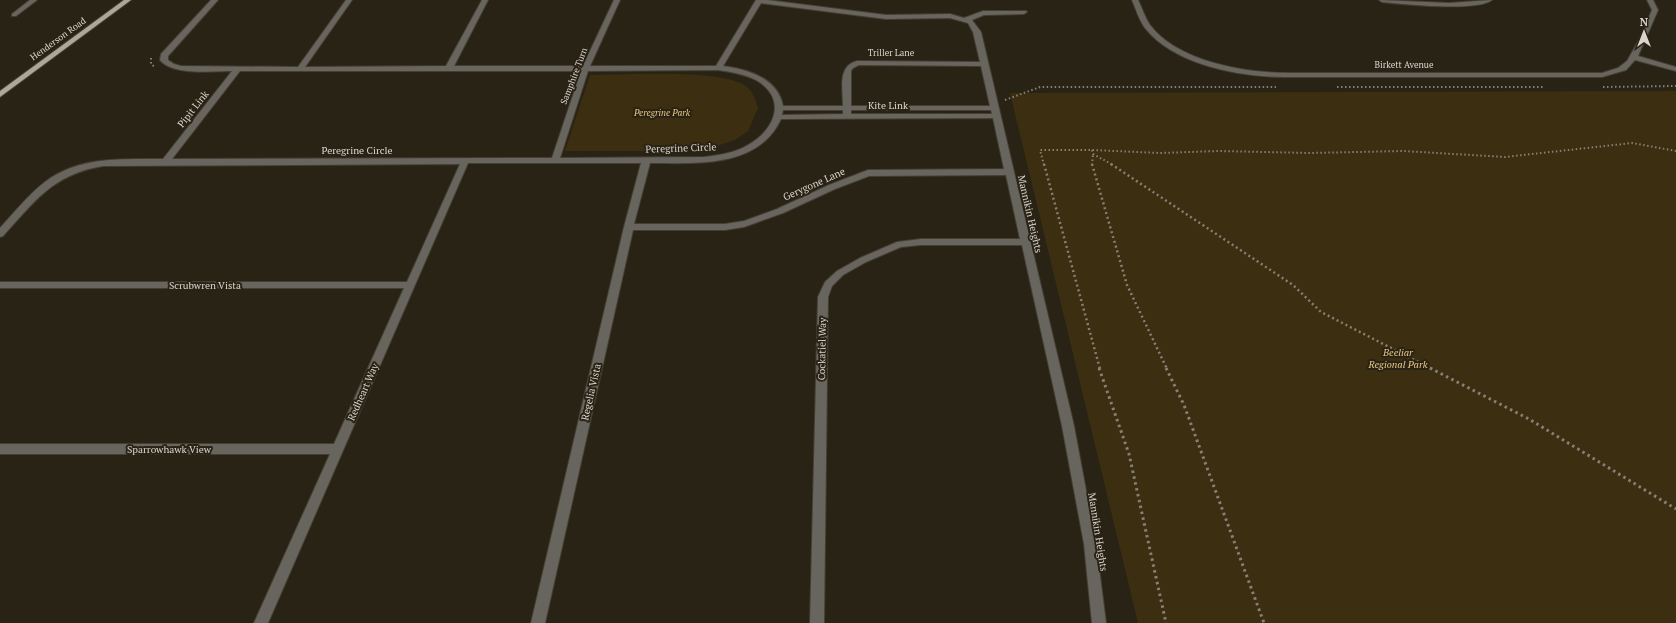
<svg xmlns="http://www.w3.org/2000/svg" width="1676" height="623" font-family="'PT Serif',serif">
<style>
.green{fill:#3b2e11}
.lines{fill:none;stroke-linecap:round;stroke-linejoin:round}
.minor-casing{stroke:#453f33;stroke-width:2}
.major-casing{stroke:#453f33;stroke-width:2}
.path-far2{stroke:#868076;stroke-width:2;stroke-dasharray:1.5 2.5;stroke-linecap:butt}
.path-far1{stroke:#868076;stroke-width:2.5;stroke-dasharray:2 3;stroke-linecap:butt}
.path{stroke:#868076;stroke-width:3;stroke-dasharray:2.5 3.5;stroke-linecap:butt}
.minor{fill:#68655f;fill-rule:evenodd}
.major{fill:#ada79a;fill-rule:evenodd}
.labels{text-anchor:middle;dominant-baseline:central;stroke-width:4;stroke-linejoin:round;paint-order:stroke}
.far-street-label{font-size:9px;fill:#dad5cd;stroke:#292316}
.far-park-label{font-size:9px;font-style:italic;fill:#e8c783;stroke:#292316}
.street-label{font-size:10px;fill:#dad5cd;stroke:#292316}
.park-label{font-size:10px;font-style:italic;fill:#e8c783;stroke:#292316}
</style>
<rect width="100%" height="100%" fill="#292316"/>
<path class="green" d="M 590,75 C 622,75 724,68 747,87 C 753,92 756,101 758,108 L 748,131 L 735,140 L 714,147 L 685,151 L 565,151 Z
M 1676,91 L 1676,623 L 1138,623 L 1010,93 Z"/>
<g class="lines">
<defs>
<path id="minor" d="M 30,0 L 37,0 L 16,16 L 12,16 L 12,14 Z
M 211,0 L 218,0 L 168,56 L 168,60 L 174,64 L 181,66 L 298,67 L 346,0 L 352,0 L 305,67 L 446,66 L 482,0 L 488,0 L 454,66 L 583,66 L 614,0 L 620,0 L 590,66 L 716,66 L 756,0 L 767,0 L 886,15 L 950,14 L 964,18 L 983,11 L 1026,11 L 1027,12 L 1024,14 L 984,15 L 972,20 L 981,32 L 1074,426 L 1096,544 L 1106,623 L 1092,623 L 1084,544 L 1062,426 L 1022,245 L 921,245 L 901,247 L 866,262 L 843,275 L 832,286 L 828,297 L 824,623 L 810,623 L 818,297 L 825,282 L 837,271 L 860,258 L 897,242 L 921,239 L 1020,239 L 1006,175 L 869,176 L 835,189 L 783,213 L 744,227 L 725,230 L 633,230 L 545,623 L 531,623 L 624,227 L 641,163 L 468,163 L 268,623 L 254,623 L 330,454 L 0,454 L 0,444 L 334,444 L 404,288 L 0,288 L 0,282 L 407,282 L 460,164 L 103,166 C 53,174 35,201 3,236 L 0,237 L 0,228 C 14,213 28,195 45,182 C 79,156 122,159 163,159 L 232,71 C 213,71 173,76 160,60 L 161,54 ZM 761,3 L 886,19 L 950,18 L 968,23 L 973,32 L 980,62 L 857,61 C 837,66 843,89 843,106 L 783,106 C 778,78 747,69 723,66 ZM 859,65 L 981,66 L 990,106 L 851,106 L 851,71 L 853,68 ZM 718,70 C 731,72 745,74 756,80 C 788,99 775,130 748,145 C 735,153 719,155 704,157 L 560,158 L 588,71 ZM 240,71 L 581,71 L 552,158 L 172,159 ZM 783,110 L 843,110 L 843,114 L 782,115 ZM 851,110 L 991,110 L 992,114 L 851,114 ZM 993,118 L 1004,169 L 868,170 L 829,185 L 777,209 L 744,221 L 725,224 L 634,224 L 650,163 C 695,163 758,169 781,119 Z
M 1132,0 L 1138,0 C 1142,8 1145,18 1150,25 C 1178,62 1246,73 1289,73 L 1602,73 L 1618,68 L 1627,61 L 1639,40 L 1652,10 L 1647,0 L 1653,0 L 1658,10 L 1638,56 L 1676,67 L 1676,71 L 1635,60 L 1626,70 L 1602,77 L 1284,77 C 1240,77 1174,65 1145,28 C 1139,20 1136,9 1132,0 Z
M 1379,0 L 1449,3 L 1492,0 C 1477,12 1403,4 1382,2 Z"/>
<path id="major" d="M 124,0 L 131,0 L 0,97 L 0,91 Z"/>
</defs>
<use href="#minor" class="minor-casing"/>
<use href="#major" class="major-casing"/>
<path class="path-far2" d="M 151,58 L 151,64 L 155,67
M 1337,87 L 1544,87
M 1603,87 L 1676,86
M 1005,100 L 1040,87 L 1276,87
M 1092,150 L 1093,154 L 1113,165
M 1044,165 L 1040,150 L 1092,150 L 1160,153 L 1218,151 L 1310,153 L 1403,151 L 1505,157 L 1632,143 L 1676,151
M 1092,165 L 1093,154"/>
<path class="path-far1" d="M 1044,164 L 1100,369
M 1092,164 L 1127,285 L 1167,369
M 1111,164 L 1293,285 L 1321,312 L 1432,369"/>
<path class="path" d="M 1099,368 L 1129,454 L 1166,623
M 1166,368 L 1184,405 L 1264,623
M 1430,368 L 1529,419 L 1676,509"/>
<use href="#minor" class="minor"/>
<use href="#major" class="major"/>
</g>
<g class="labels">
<g class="far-street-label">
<text transform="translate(58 39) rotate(-36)">Henderson Road</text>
<text x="891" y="53">Triller Lane</text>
<text x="1404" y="65">Birkett Avenue</text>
<text transform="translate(574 76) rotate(-69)">Samphire Turn</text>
</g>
<g class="far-park-label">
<text x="662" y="113">Peregrine Park</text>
</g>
<g class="street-label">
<text x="888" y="105">Kite Link</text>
<text transform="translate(193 109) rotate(-52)">Pipit Link</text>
<text transform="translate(681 148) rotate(-2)">Peregrine Circle</text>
<text x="357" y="150">Peregrine Circle</text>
<text transform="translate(814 184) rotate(-24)">Gerygone Lane</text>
<text transform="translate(1030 214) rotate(77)">Mannikin Heights</text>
<text x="205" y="285">Scrubwren Vista</text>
<text transform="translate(822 349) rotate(-89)">Cockatiel Way</text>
<text transform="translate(363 392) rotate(-66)">Redheart Way</text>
<text transform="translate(591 392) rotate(-77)">Regelia Vista</text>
<text x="169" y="449">Sparrowhawk View</text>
<text transform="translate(1098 532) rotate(81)">Mannikin Heights</text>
</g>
<g class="park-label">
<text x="1398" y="352">Beeliar<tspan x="1398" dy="12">Regional Park</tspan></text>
</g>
</g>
<g transform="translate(1644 32)" stroke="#292316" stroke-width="3" paint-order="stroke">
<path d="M0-3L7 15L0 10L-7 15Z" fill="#dad5cd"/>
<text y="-6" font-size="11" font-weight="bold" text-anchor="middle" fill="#dad5cd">N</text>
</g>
</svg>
